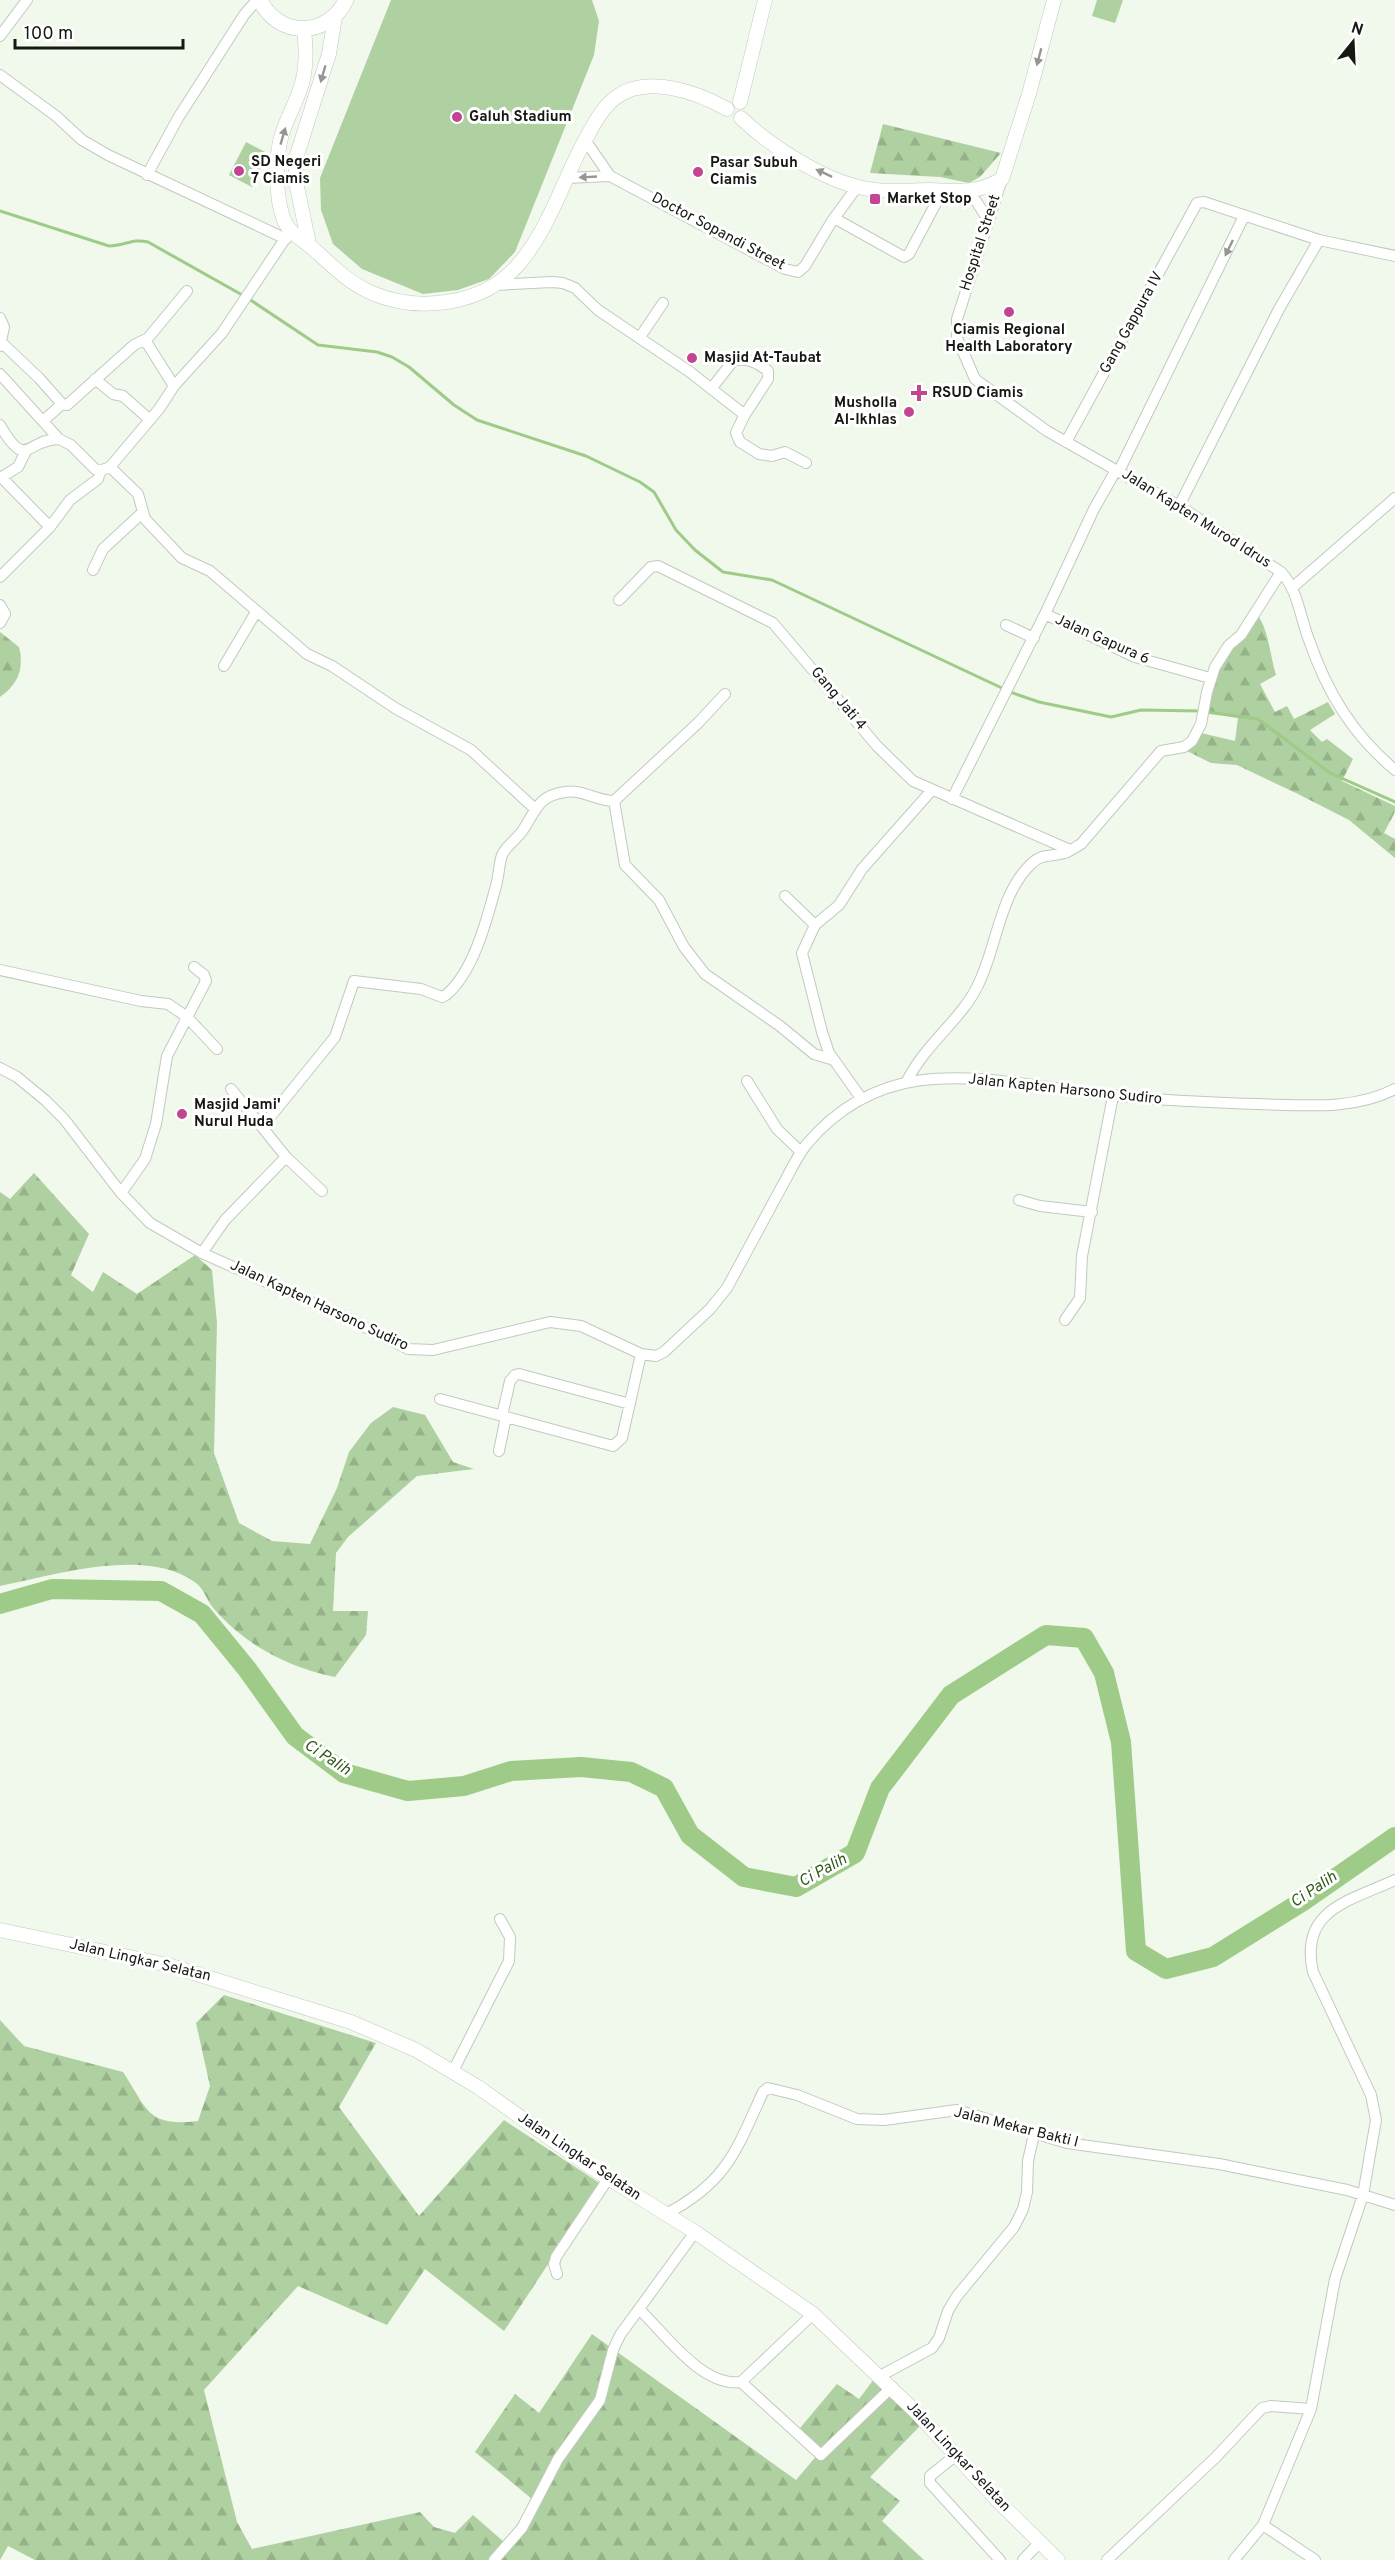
<svg xmlns="http://www.w3.org/2000/svg" width="1395" height="2560" font-family="Overpass,sans-serif">
<style>
.forest{fill:url(#forest-firs)}
.pitch{fill:#afd0a0}
.lines{fill:none;stroke-linecap:round;stroke-linejoin:round}
.stream{stroke:#9ecb87;stroke-width:3}
.river{stroke:#9ecb87;stroke-width:20}
.minor-casing{stroke:#c1cabd;stroke-width:12}
.tertiary-casing{stroke:#c1cabd;stroke-width:15}
.secondary-casing{stroke:#c1cabd;stroke-width:16}
.minor{stroke:#fff;stroke-width:10}
.tertiary{stroke:#fff;stroke-width:14}
.secondary{stroke:#fff;stroke-width:15}
.oneway{fill:#969795}
.poi-dot{fill:#c24493;stroke:#fff;stroke-width:2}
.labels{text-anchor:middle;dominant-baseline:central;stroke-width:6;stroke-linejoin:round;paint-order:stroke}
.poi-label{font-size:15px;font-weight:bold;fill:#151813;stroke:#fff;text-anchor:start}
.street-label{font-size:15px;fill:#151813;stroke:#fff}
.water-label{font-size:16px;font-style:italic;fill:#305915;stroke:#fff}
</style>
<defs>
<pattern id="forest-firs" width="22" height="20" patternUnits="userSpaceOnUse" patternTransform="scale(1.5)"><rect width="22" height="20" fill="#afd0a0"/><path d="M5 1l3.5 6h-7zM16 11l3.5 6h-7z" fill="#96b289"/></pattern>
</defs>
<rect width="100%" height="100%" fill="#f0f9ec"/>
<path class="forest" d="M 883,124 L 1001,153 L 980,177 L 969,183 L 940,177 L 870,173 Z
M 1257,614 C 1269,630 1270,656 1276,675 L 1260,684 L 1275,712 L 1287,706 L 1294,719 L 1328,702 L 1335,714 L 1310,730 L 1322,742 L 1327,739 L 1353,759 L 1342,781 L 1395,806 L 1395,812 L 1384,833 L 1395,839 L 1395,858 L 1349,820 L 1298,794 L 1237,765 L 1211,763 L 1185,750 L 1201,733 L 1235,741 L 1238,718 L 1206,712 L 1222,662 Z
M 0,632 L 19,647 C 24,669 19,683 0,697 Z
M 34,1173 L 89,1234 L 71,1275 L 93,1292 L 103,1272 L 137,1294 L 195,1255 L 212,1270 L 217,1323 L 214,1453 L 239,1523 L 272,1541 L 310,1544 L 337,1488 L 349,1452 L 371,1423 L 393,1407 L 425,1415 L 453,1462 L 474,1469 L 417,1476 L 348,1537 L 336,1553 L 333,1611 L 368,1611 L 366,1635 L 335,1677 C 287,1667 247,1646 214,1609 C 207,1601 204,1589 196,1583 C 147,1546 55,1575 0,1586 L 0,1192 L 10,1199 Z
M 224,1995 L 376,2043 L 339,2107 L 419,2216 L 504,2120 L 601,2184 L 504,2331 L 425,2269 L 387,2325 L 298,2286 L 204,2390 L 237,2522 L 252,2549 L 420,2512 L 434,2527 L 455,2533 L 473,2515 L 504,2542 L 520,2526 L 532,2499 L 475,2452 L 515,2394 L 539,2413 L 592,2334 L 796,2480 L 819,2453 L 795,2434 L 837,2384 L 859,2399 L 874,2379 L 920,2426 L 870,2477 L 900,2501 L 882,2521 L 924,2560 L 35,2560 L 8,2546 L 0,2560 L 0,2020 L 24,2046 L 123,2072 C 148,2110 147,2127 198,2121 L 210,2086 L 196,2023 Z"/>
<path class="pitch" d="M 391,0 L 592,0 L 599,21 L 594,55 L 515,252 L 489,279 L 458,290 L 423,294 L 362,269 L 333,244 L 321,210 L 320,178 Z
M 1097,0 L 1123,0 L 1115,23 L 1092,16 Z
M 246,142 L 269,154 L 252,187 L 229,175 Z"/>
<g class="lines">
<path class="stream" d="M 0,211 L 109,246 C 124,246 133,238 148,242 L 244,296
M 249,299 L 318,345 L 377,352 L 392,357 L 409,367 L 454,405 L 477,420 L 586,456 L 640,482 L 654,492 L 676,530 L 695,550 L 723,572 L 772,580 L 1004,689
M 1010,692 L 1039,702 L 1111,717 L 1141,710 L 1200,711
M 1206,712 L 1258,719 L 1330,773 L 1395,802"/>
<path class="river" d="M 0,1604 L 52,1589 L 161,1591 L 202,1614 L 247,1669 L 295,1736 L 344,1773 L 408,1791 L 464,1786 L 511,1771 L 581,1767 L 631,1772 L 664,1788 L 690,1835 L 744,1877 L 796,1887 L 855,1853 L 880,1788 L 951,1695 L 1046,1635 L 1084,1638 L 1104,1673 L 1121,1742 L 1136,1951 L 1166,1969 L 1213,1957 L 1303,1901 L 1395,1837"/>
<defs>
<path id="minor" d="M 0,36 L 27,0
M 0,75 L 56,116 L 82,140 L 108,155 L 286,239
M 585,140 L 610,176
M 147,175 L 178,118 L 244,15 L 257,0
M 566,178 L 610,176 L 785,269 L 798,272 L 805,266 L 832,221 L 857,187
M 1002,179 L 957,319 L 957,338 L 975,379 L 1047,431 L 1179,506 L 1281,572 C 1298,590 1300,617 1309,640 C 1327,692 1352,734 1395,770
M 963,193 L 976,201 L 989,221
M 834,218 L 904,257 L 909,254 L 943,190
M 496,285 L 552,282 L 563,283 L 575,288 L 598,310 L 690,372 L 741,412 L 744,416 L 736,433 L 740,442 L 759,454 L 772,456 L 785,452 L 806,463
M 0,318 L 4,327 L 0,346
M 640,337 L 663,303
M 145,340 L 174,386
M 1,342 L 39,378 L 62,404 L 67,405 L 134,345 L 148,338 L 187,291
M 0,374 L 59,439
M 95,379 L 113,394 L 123,396 L 150,420
M 711,389 L 733,361 C 747,357 758,363 768,371 L 768,379 L 744,416
M 43,421 L 62,404
M 0,425 C 27,472 26,439 59,439 L 71,445 L 95,469 L 100,471 L 110,467 L 159,409 L 174,386 L 222,333 L 289,233
M 1066,442 L 1197,203 L 1204,202 L 1319,240 L 1395,256
M 110,467 L 138,494 L 145,519 L 182,558 L 210,571 L 307,654 L 332,666 L 395,708 L 471,750 L 534,808
M 1116,470 L 1094,509 L 1045,614 L 1135,657 L 1210,678
M 1119,471 L 1244,216
M 1,477 L 50,527
M 0,478 L 18,467 L 26,451
M 1179,506 L 1279,309 L 1319,240
M 93,570 L 103,549 L 142,513
M 0,577 L 50,527 L 70,500 L 98,479 L 100,471
M 1293,587 L 1395,498
M 619,600 L 651,567 L 658,566 L 773,623 L 877,746 L 913,781 L 1070,850
M 0,605 L 5,614 L 0,623
M 1006,625 L 1034,638
M 224,666 L 256,612
M 952,799 L 1045,614
M 614,801 L 625,865 L 659,900 L 684,947 L 705,974 L 780,1026 L 814,1054 L 834,1060
M 785,896 L 815,925 L 802,953 L 822,1032 L 829,1053 L 861,1098
M 815,925 L 839,905 L 862,869 L 932,790
M 0,970 L 141,1001 L 168,1004 L 187,1017 L 217,1049
M 0,1068 L 17,1077 L 45,1100 L 64,1119 L 121,1193 L 150,1223 L 202,1253 L 351,1320 L 408,1349 L 433,1350 L 550,1322 L 581,1326 L 641,1354 L 656,1356 L 664,1352 L 710,1309 L 727,1288 C 745,1255 763,1221 781,1188 C 789,1174 796,1158 806,1145 C 886,1049 988,1081 1094,1093 C 1148,1100 1202,1102 1257,1104 C 1302,1105 1353,1111 1395,1089
M 747,1081 L 777,1129 L 801,1152
M 907,1081 C 926,1043 962,1019 978,985 C 997,947 999,895 1031,864 C 1042,853 1051,857 1065,853 C 1070,851 1076,847 1081,844 L 1161,751 L 1184,747 L 1192,741 L 1201,724 L 1207,692 L 1215,667 L 1229,645 L 1241,635 L 1281,572
M 231,1089 L 262,1127
M 286,1157 L 322,1191
M 121,1193 L 145,1159 L 156,1124 L 167,1056 L 206,981 L 204,975 L 194,967
M 1019,1200 L 1040,1206 L 1092,1212
M 202,1253 L 225,1220 L 286,1157 L 262,1127 L 335,1037 L 354,981 L 421,989 L 442,997 L 446,995 C 474,972 488,916 497,882 C 499,873 499,864 502,855 C 506,846 517,839 523,830 C 536,811 537,796 565,792 C 582,789 597,801 614,801 L 698,723 L 725,694
M 1065,1320 L 1080,1298 L 1082,1256 L 1113,1096
M 440,1399 L 613,1446 L 622,1438 L 641,1354
M 502,1416 L 510,1381 L 515,1375 L 519,1374 L 630,1404
M 499,1451 L 506,1417
M 452,2073 L 509,1961 L 510,1937 L 500,1919
M 666,2214 C 727,2182 736,2151 763,2092 L 768,2088 L 797,2095 L 857,2119 L 884,2120 L 957,2110 L 1067,2143 L 1219,2164 L 1347,2190 L 1395,2205
M 557,2274 L 554,2264 L 556,2257 L 608,2179
M 639,2309 C 666,2335 702,2387 741,2382
M 813,2314 L 741,2382 L 821,2455 L 892,2387
M 880,2376 L 932,2348 L 939,2338 L 948,2311 L 957,2296 L 1014,2227 L 1023,2209 L 1027,2192 L 1028,2161 L 1034,2134
M 956,2455 L 930,2476 L 930,2483 L 1000,2560
M 1263,2525 L 1315,2560
M 494,2560 L 522,2528 L 558,2459 L 600,2400 L 613,2350 L 620,2335 L 695,2232
M 1023,2560 L 1041,2541
M 1107,2560 L 1216,2457 L 1262,2408 L 1271,2406 L 1311,2409
M 1234,2560 L 1263,2525 L 1311,2409 L 1335,2279 L 1363,2195 L 1376,2120 L 1371,2095 L 1313,1972 C 1299,1909 1350,1901 1395,1880"/>
<path id="tertiary" d="M 304,30 C 306,46 307,62 303,79 C 299,98 288,115 282,134 C 276,155 276,180 279,201 C 285,236 295,232 318,253 C 334,268 351,284 372,293 C 419,313 483,305 518,265 C 549,229 562,183 584,142 C 593,126 601,109 615,98 C 647,74 697,92 727,109
M 740,102 L 765,0
M 741,118 C 770,146 823,180 863,188 C 885,193 909,190 931,190 C 959,191 977,194 1002,179 L 1029,94 L 1054,0
M 309,244 L 296,182 L 296,158 L 329,54 L 335,17
M 0,1930 L 168,1965 L 351,2022 L 416,2050 L 478,2087 L 592,2168 L 695,2232 L 813,2314 L 917,2413 L 997,2500 L 1058,2560"/>
<path id="secondary" d="M 260,0 C 278,38 328,38 346,0"/>
</defs>
<use href="#minor" class="minor-casing"/>
<use href="#tertiary" class="tertiary-casing"/>
<use href="#secondary" class="secondary-casing"/>
<use href="#minor" class="minor"/>
<use href="#tertiary" class="tertiary"/>
<use href="#secondary" class="secondary"/>
</g>
<defs><path id="oneway-solid" d="M-6-.8H1V-3.2L6.5 0L1 3.2V.8H-6Z" transform="scale(1.5)"/></defs>
<g class="oneway">
<use href="#oneway-solid" transform="translate(1039 57) rotate(105)"/>
<use href="#oneway-solid" transform="translate(323 74) rotate(106)"/>
<use href="#oneway-solid" transform="translate(283 136) rotate(-74)"/>
<use href="#oneway-solid" transform="translate(824 173) rotate(-155)"/>
<use href="#oneway-solid" transform="translate(588 177) rotate(177)"/>
<use href="#oneway-solid" transform="translate(1229 248) rotate(116)"/>
</g>
<g class="poi-dot">
<circle cx="457" cy="117" r="6"/>
<circle cx="239" cy="171" r="6"/>
<circle cx="698" cy="172" r="6"/>
<rect x="869" y="193" width="12" height="12" rx="3"/>
<circle cx="1009" cy="312" r="6"/>
<circle cx="692" cy="358" r="6"/>
<path d="M916 384h6v6h6v6h-6v6h-6v-6h-6v-6h6z"/>
<circle cx="909" cy="412" r="6"/>
<circle cx="182" cy="1114" r="6"/>
</g>
<g class="labels">
<g class="poi-label">
<text x="469" y="117">Galuh Stadium</text>
<text x="251" y="162">SD Negeri<tspan x="251" dy="17">7 Ciamis</tspan></text>
<text x="710" y="163">Pasar Subuh<tspan x="710" dy="17">Ciamis</tspan></text>
<text x="887" y="199">Market Stop</text>
<text x="1009" y="330" text-anchor="middle">Ciamis Regional<tspan x="1009" dy="17">Health Laboratory</tspan></text>
<text x="704" y="358">Masjid At-Taubat</text>
<text x="932" y="393">RSUD Ciamis</text>
<text x="897" y="403" text-anchor="end">Musholla<tspan x="897" dy="17">Al-Ikhlas</tspan></text>
<text x="194" y="1105">Masjid Jami'<tspan x="194" dy="17">Nurul Huda</tspan></text>
</g>
<g class="street-label">
<text transform="translate(718 232) rotate(28)">Doctor Sopandi Street</text>
<text transform="translate(981 243) rotate(-72)">Hospital Street</text>
<text transform="translate(1132 323) rotate(-61)">Gang Gappura IV</text>
<text transform="translate(1196 519) rotate(32)">Jalan Kapten Murod Idrus</text>
<text transform="translate(1102 640) rotate(24)">Jalan Gapura 6</text>
<text transform="translate(838 699) rotate(50)">Gang Jati 4</text>
<text transform="translate(1065 1090) rotate(6)">Jalan Kapten Harsono Sudiro</text>
<text transform="translate(319 1306) rotate(25)">Jalan Kapten Harsono Sudiro</text>
<text transform="translate(140 1961) rotate(13)">Jalan Lingkar Selatan</text>
<text transform="translate(1016 2128) rotate(14)">Jalan Mekar Bakti I</text>
<text transform="translate(579 2157) rotate(34)">Jalan Lingkar Selatan</text>
<text transform="translate(958 2457) rotate(47)">Jalan Lingkar Selatan</text>
</g>
<g class="water-label">
<text transform="translate(327 1758) rotate(33)">Ci Palih</text>
<text transform="translate(823 1871) rotate(-29)">Ci Palih</text>
<text transform="translate(1314 1890) rotate(-34)">Ci Palih</text>
</g>
</g>
<g transform="translate(1353 42) rotate(18)" stroke="#ffffff" stroke-width="4.5" paint-order="stroke">
<path d="M0-4.5L10 22L0 15L-10 22Z" fill="#151813"/>
<text y="-9" font-size="16" font-weight="bold" text-anchor="middle" fill="#151813">N</text>
</g>
<path d="M15 39v9h168v-9" fill="none" stroke="#151813" stroke-width="3"/>
<text x="24" y="39" font-size="18" fill="#151813" stroke="#ffffff" stroke-width="4.5" paint-order="stroke">100 m</text>
</svg>
